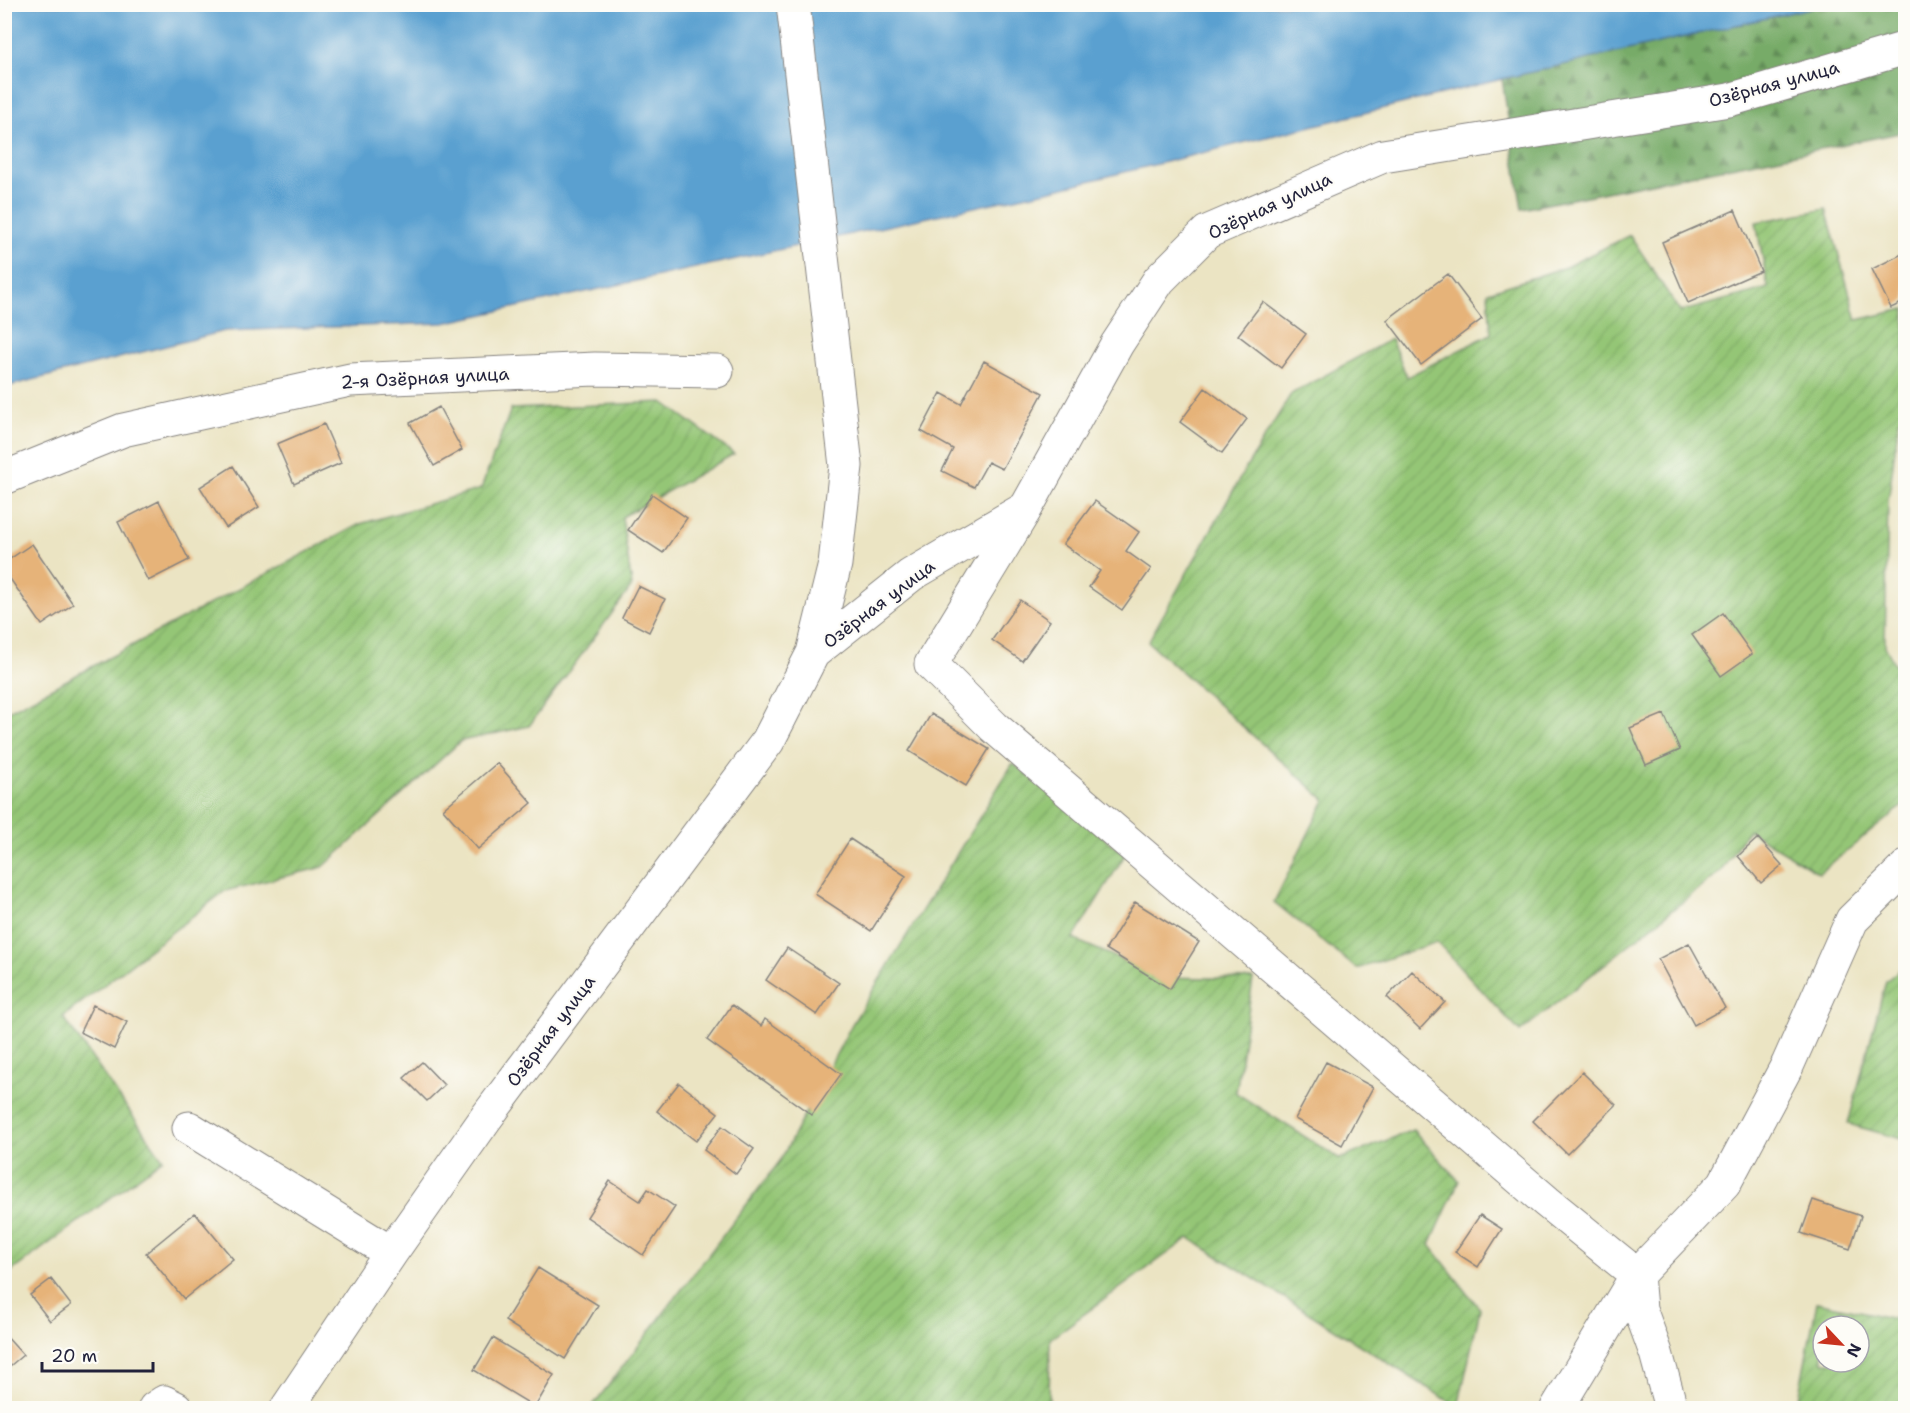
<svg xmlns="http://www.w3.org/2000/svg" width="1910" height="1413" font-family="'Shantell Sans',sans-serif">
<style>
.forest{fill:url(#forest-firs);stroke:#4c6651;stroke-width:1.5}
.garden{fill:url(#garden-furrows);stroke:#5b7458;stroke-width:1.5;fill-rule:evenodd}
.water{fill:#5aa0d0;stroke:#3e6186;stroke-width:1.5}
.building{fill:#e6b379}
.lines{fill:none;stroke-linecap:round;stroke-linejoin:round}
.minor-casing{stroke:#86837f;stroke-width:35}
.minor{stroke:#fff;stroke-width:33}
.labels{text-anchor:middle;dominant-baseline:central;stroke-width:4.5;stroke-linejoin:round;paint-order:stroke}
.street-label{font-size:18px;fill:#22223b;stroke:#fdfcf7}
</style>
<defs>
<pattern id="forest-firs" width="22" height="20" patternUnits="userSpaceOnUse" patternTransform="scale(1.5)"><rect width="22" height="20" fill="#77ab67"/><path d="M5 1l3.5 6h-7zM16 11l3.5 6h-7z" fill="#618b56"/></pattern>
<pattern id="garden-furrows" width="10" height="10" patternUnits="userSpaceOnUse" patternTransform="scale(1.5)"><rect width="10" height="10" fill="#94c676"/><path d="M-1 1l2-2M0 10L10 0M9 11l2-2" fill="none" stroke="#7faa67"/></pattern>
</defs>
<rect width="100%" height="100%" fill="#fdfcf7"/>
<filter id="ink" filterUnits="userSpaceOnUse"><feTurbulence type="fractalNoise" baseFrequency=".0167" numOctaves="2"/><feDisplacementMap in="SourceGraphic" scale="12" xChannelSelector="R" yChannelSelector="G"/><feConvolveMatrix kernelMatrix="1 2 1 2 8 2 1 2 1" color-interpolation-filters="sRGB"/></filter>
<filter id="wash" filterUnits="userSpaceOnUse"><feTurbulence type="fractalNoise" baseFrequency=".008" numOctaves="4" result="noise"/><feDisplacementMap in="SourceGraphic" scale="24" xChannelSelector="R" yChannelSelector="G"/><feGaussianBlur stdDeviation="1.35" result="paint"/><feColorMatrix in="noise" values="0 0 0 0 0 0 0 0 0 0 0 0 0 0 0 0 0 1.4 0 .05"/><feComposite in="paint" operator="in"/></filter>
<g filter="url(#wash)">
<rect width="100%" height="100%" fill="#ebe4c3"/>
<path class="forest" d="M 1823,5 L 1905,5 L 1905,132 L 1522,209 L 1502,79 Z"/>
<path class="garden" d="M 1826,209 L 1857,320 L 1905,309 L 1905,417 L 1899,420 L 1888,502 L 1885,646 L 1905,684 L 1905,804 L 1819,873 L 1748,830 L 1721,871 L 1520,1032 L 1437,942 L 1357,969 L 1274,902 L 1325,800 L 1148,642 L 1243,473 L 1291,394 L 1391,339 L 1407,377 L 1491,334 L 1488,292 L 1566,267 L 1630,235 L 1680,312 L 1768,288 L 1756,222 Z
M 663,402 L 734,454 L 622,517 L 632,586 L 529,726 L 461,741 L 323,867 L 225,891 L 63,1017 L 163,1159 L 5,1276 L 5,713 L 360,524 L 481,489 L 511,409 Z
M 1013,763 L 1125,855 L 1073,939 L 1162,977 L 1253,979 L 1236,1093 L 1340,1159 L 1413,1130 L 1459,1181 L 1430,1245 L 1480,1309 L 1458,1407 L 1189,1238 L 1050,1339 L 1049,1408 L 591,1408 L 780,1161 L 852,1024 Z
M 1905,965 L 1905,1140 L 1848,1124 L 1886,981 Z
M 1817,1302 L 1905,1321 L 1905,1408 L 1796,1408 ZM 1823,1326 L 1859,1326 L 1859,1362 L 1823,1362 Z"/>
<path class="water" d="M 5,5 L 1823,5 L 1502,79 L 1052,190 L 444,323 L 225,331 L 5,387 Z"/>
<g id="blocks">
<path class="building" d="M 1735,210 L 1761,271 L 1688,303 L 1662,242 Z
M 1906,252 L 1906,301 L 1891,308 L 1872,269 Z
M 1448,274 L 1482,319 L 1421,365 L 1387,320 Z
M 1263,302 L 1306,334 L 1281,368 L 1238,335 Z
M 984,361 L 1043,393 L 1002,469 L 988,462 L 974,487 L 942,471 L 953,449 L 921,431 L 941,393 L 961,404 Z
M 1205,388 L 1247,419 L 1222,453 L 1180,422 Z
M 439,407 L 462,450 L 434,466 L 410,423 Z
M 324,424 L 341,463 L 294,484 L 277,444 Z
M 233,466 L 259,507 L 226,528 L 200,487 Z
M 652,494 L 687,518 L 663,553 L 628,530 Z
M 159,501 L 189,560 L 148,581 L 118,522 Z
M 1095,501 L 1139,532 L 1126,551 L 1151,569 L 1122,610 L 1089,587 L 1100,571 L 1063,544 Z
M 32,544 L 73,604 L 42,625 L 4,570 L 4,563 Z
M 638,586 L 665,599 L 649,632 L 622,618 Z
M 1020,600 L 1050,621 L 1022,661 L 992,640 Z
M 1723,613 L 1752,654 L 1721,676 L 1692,635 Z
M 931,714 L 989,749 L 966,786 L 909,751 Z
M 1664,714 L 1680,750 L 1646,765 L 1630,728 Z
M 497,763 L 532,803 L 478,849 L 443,809 Z
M 1758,838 L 1782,865 L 1761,883 L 1738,856 Z
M 850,839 L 906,876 L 871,931 L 815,894 Z
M 1135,902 L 1199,942 L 1170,989 L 1106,949 Z
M 1689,943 L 1725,1008 L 1694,1025 L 1658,959 Z
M 787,948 L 839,983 L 817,1015 L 766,980 Z
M 1412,971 L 1445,1002 L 1420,1029 L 1387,997 Z
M 93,1005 L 127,1022 L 114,1049 L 80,1032 Z
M 732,1005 L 761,1026 L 765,1019 L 841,1074 L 812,1115 L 707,1040 Z
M 422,1062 L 444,1085 L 427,1101 L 404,1078 Z
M 1326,1062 L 1373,1087 L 1342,1145 L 1295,1119 Z
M 1582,1072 L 1616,1105 L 1567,1154 L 1533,1121 Z
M 679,1083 L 718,1113 L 696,1141 L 657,1111 Z
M 722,1126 L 754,1149 L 736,1174 L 704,1150 Z
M 610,1181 L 640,1201 L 648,1189 L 675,1207 L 643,1255 L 587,1217 Z
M 1813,1200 L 1861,1216 L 1850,1249 L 1801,1233 Z
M 195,1213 L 233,1259 L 184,1299 L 146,1253 Z
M 1480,1215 L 1502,1229 L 1478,1267 L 1455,1252 Z
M 538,1268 L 598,1305 L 565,1359 L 505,1321 Z
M 51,1279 L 71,1305 L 50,1321 L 30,1295 Z
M 4,1334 L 23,1355 L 4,1371 Z
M 493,1338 L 554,1375 L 535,1407 L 474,1370 Z"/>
</g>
</g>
<g filter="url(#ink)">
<use href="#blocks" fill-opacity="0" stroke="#86837f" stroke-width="1.5"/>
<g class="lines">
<defs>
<path id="minor" d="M 4,478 L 123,430 L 350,380 L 595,369 L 717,371
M 1025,510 L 931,664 L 994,727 L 1547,1202 L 1637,1275 L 1640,1309 L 1656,1353 L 1671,1408
M 813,653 L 911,575 L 1026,508 L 1117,344 L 1159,280 L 1207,232 L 1383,156 L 1729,100 L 1906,48
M 189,1128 L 391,1253
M 155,1408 L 164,1402 L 176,1408
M 287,1408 L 391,1253 L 486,1118 L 768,741 L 813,653 L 835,564 L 846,466 L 793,4
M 1557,1408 L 1637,1275 L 1724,1184 L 1788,1064 L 1852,920 L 1906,867"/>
</defs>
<use href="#minor" class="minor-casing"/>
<use href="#minor" class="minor"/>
</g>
</g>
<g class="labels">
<g class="street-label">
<text transform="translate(1774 84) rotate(-15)">Озёрная улица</text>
<text transform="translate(1270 206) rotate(-25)">Озёрная улица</text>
<text transform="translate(425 378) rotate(-3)">2-я Озёрная улица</text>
<text transform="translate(879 604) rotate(-37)">Озёрная улица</text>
<text transform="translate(551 1031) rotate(-53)">Озёрная улица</text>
</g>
</g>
<rect width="1910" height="1413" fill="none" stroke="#fdfcf7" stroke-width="24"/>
<g transform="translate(1841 1344) rotate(116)"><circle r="28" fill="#fdfcf7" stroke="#a5a5ac" stroke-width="1.5"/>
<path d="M0-4.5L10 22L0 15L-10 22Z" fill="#c8321e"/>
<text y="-9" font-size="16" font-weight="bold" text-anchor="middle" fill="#22223b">N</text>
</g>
<path d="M42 1362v9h111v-9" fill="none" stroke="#22223b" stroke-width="3"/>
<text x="51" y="1362" font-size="18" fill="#22223b" stroke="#fdfcf7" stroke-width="4.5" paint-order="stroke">20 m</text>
</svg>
